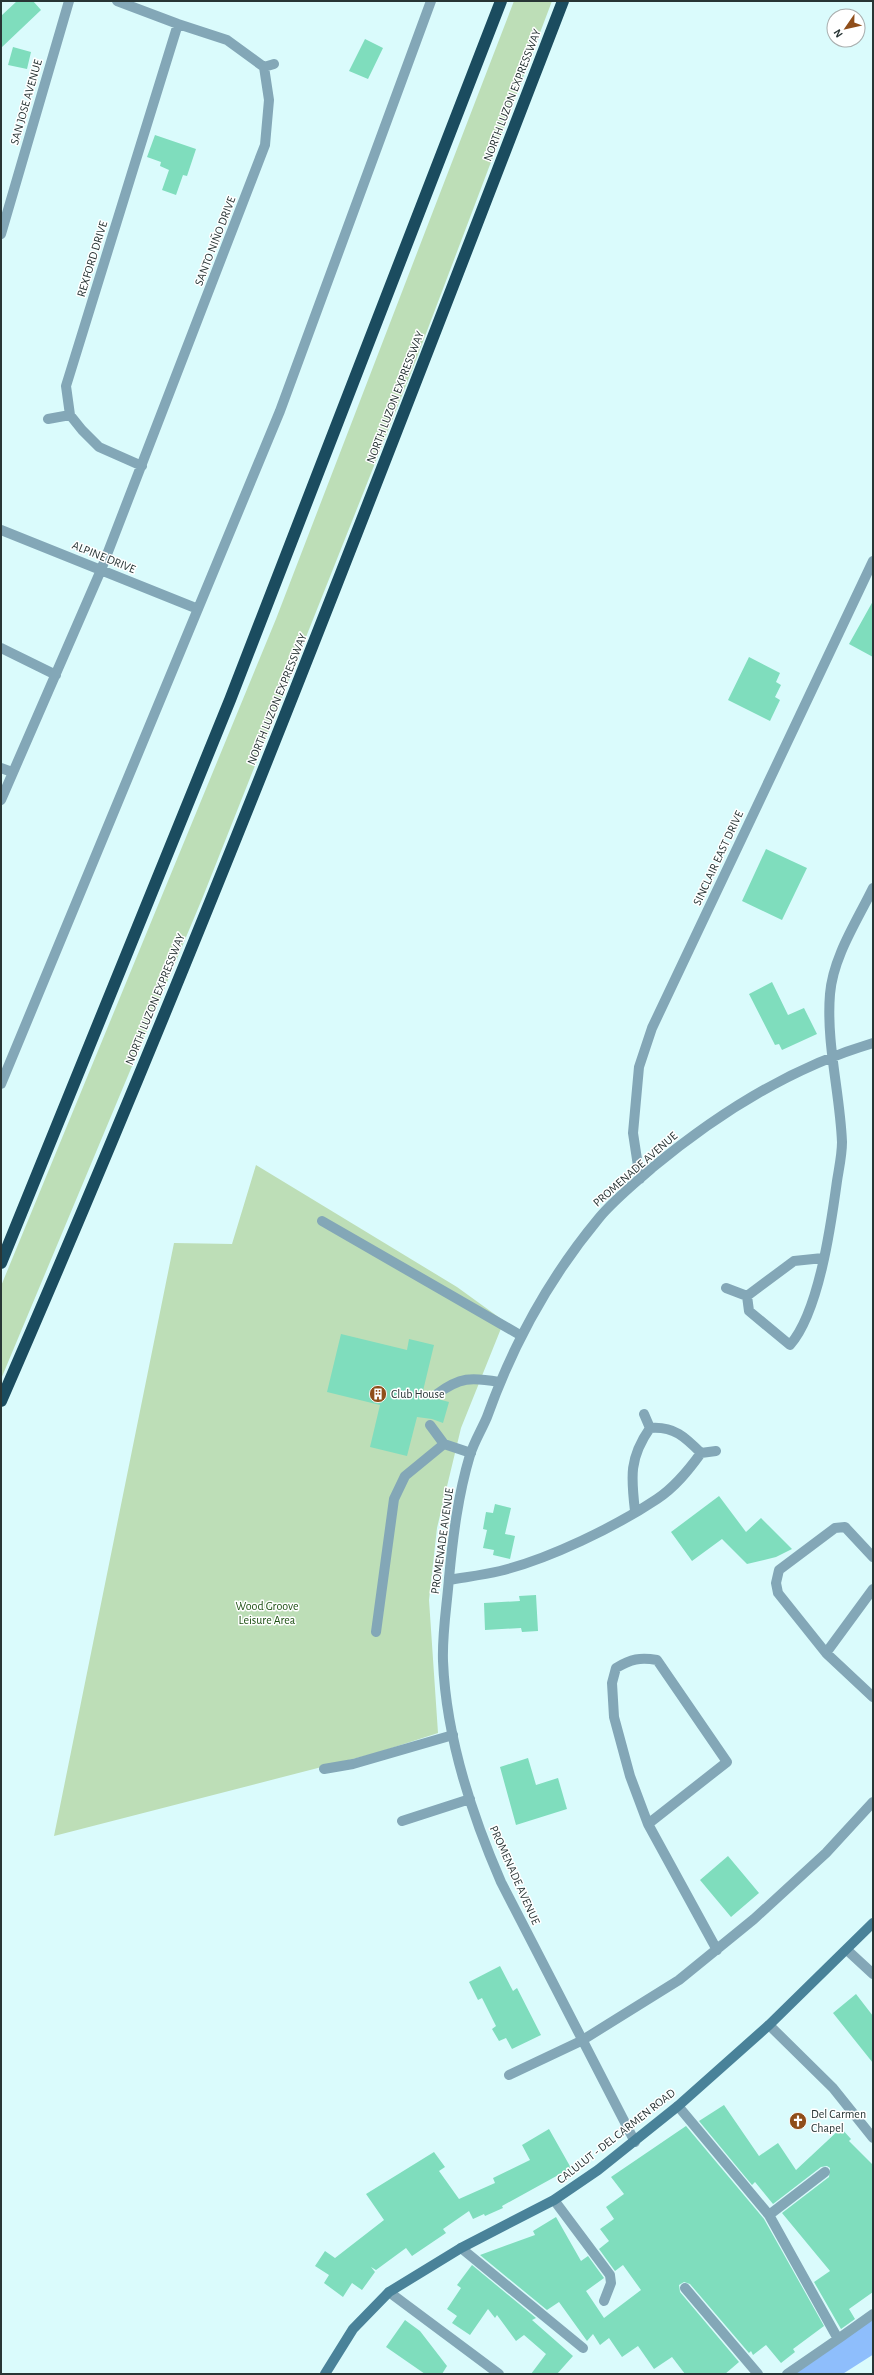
<svg xmlns="http://www.w3.org/2000/svg" width="874" height="2375" font-family="'Alegreya Sans',sans-serif">
<style>
.green{fill:#bddeb7}
.lines{fill:none;stroke-linecap:round;stroke-linejoin:round}
.river{stroke:#8ebefc;stroke-width:33}
.building{fill:#7fddbd}
.service{stroke:#83a7b7;stroke-width:10}
.minor{stroke:#83a7b7;stroke-width:10}
.secondary{stroke:#498299;stroke-width:10}
.motorway{stroke:#1b4c5f;stroke-width:12}
.labels{text-anchor:middle;dominant-baseline:central;stroke-width:3;stroke-linejoin:round;paint-order:stroke}
.street-label{font-size:12px;fill:#283535;stroke:#fff}
.poi-label{font-size:12px;fill:#283535;stroke:#fff;text-anchor:start}
.park-label{font-size:12px;fill:#1c4f12;stroke:#fff}
</style>
<rect width="100%" height="100%" fill="#dafbfc"/>
<path class="green" d="M 514,1 L 552,1 L 416,360 L 202,899 L 1,1379 L 1,1286 L 276,619 Z
M 256,1165 L 457,1287 L 504,1321 L 461,1428 L 437,1528 L 429,1600 L 438,1733 L 376,1753 L 54,1836 L 174,1243 L 232,1244 Z"/>
<g class="lines">
<path class="river" d="M 812,2374 L 873,2335"/>
</g>
<path class="building" d="M 17,1 L 33,1 L 41,10 L 1,48 L 1,16 Z
M 365,39 L 383,48 L 368,79 L 349,71 Z
M 13,47 L 31,52 L 27,69 L 8,65 Z
M 155,135 L 196,149 L 187,176 L 183,175 L 176,195 L 162,190 L 169,170 L 160,166 L 161,162 L 147,157 Z
M 873,601 L 873,657 L 849,644 Z
M 749,657 L 780,673 L 776,682 L 781,685 L 775,697 L 780,700 L 770,721 L 728,700 Z
M 766,849 L 807,868 L 782,920 L 742,901 Z
M 772,982 L 788,1015 L 804,1008 L 817,1034 L 782,1050 L 779,1044 L 775,1045 L 749,994 Z
M 341,1334 L 407,1350 L 409,1339 L 434,1345 L 422,1395 L 449,1402 L 443,1423 L 432,1419 L 417,1417 L 407,1456 L 370,1447 L 380,1405 L 327,1392 Z
M 719,1496 L 746,1532 L 761,1518 L 792,1549 L 776,1557 L 747,1564 L 722,1539 L 692,1561 L 671,1532 Z
M 495,1504 L 511,1508 L 505,1534 L 515,1536 L 510,1559 L 493,1555 L 494,1550 L 483,1548 L 487,1530 L 483,1529 L 486,1512 L 493,1513 Z
M 536,1595 L 538,1631 L 522,1632 L 521,1628 L 485,1630 L 484,1603 L 520,1601 L 519,1596 Z
M 528,1758 L 536,1785 L 558,1778 L 567,1809 L 516,1825 L 500,1767 Z
M 728,1856 L 759,1893 L 731,1917 L 700,1880 Z
M 500,1966 L 513,1991 L 517,1988 L 541,2035 L 512,2049 L 506,2038 L 499,2041 L 492,2029 L 496,2026 L 482,1998 L 478,2000 L 469,1982 Z
M 856,1994 L 873,2016 L 873,2063 L 833,2013 Z
M 724,2105 L 759,2156 L 778,2143 L 796,2170 L 841,2128 L 851,2139 L 849,2141 L 873,2165 L 873,2292 L 849,2309 L 855,2319 L 841,2329 L 814,2282 L 830,2271 L 782,2213 L 829,2177 L 830,2168 L 827,2166 L 821,2167 L 773,2204 L 755,2182 L 752,2185 L 699,2121 Z
M 686,2126 L 764,2219 L 824,2326 L 793,2349 L 795,2352 L 781,2363 L 766,2345 L 753,2355 L 751,2351 L 749,2353 L 690,2284 L 684,2282 L 679,2285 L 680,2292 L 739,2362 L 725,2374 L 685,2374 L 672,2357 L 654,2369 L 638,2346 L 622,2357 L 609,2338 L 600,2345 L 593,2334 L 587,2341 L 559,2302 L 547,2310 L 480,2255 L 535,2235 L 533,2231 L 556,2217 L 581,2261 L 588,2256 L 604,2278 L 586,2291 L 604,2318 L 641,2290 L 623,2265 L 615,2271 L 599,2249 L 609,2241 L 600,2229 L 614,2219 L 606,2207 L 624,2194 L 611,2177 Z
M 549,2129 L 571,2168 L 502,2206 L 503,2208 L 485,2216 L 484,2214 L 473,2219 L 469,2211 L 443,2229 L 446,2233 L 412,2256 L 406,2248 L 376,2270 L 371,2267 L 375,2272 L 362,2290 L 352,2283 L 343,2297 L 324,2283 L 329,2275 L 315,2266 L 325,2251 L 335,2258 L 384,2220 L 366,2194 L 434,2152 L 445,2167 L 439,2171 L 459,2199 L 495,2183 L 493,2178 L 530,2160 L 522,2145 Z
M 472,2265 L 536,2318 L 532,2320 L 573,2356 L 557,2374 L 531,2374 L 546,2354 L 524,2335 L 516,2341 L 497,2315 L 495,2318 L 488,2309 L 470,2335 L 452,2323 L 457,2316 L 447,2309 L 461,2288 L 457,2285 Z
M 405,2320 L 420,2331 L 447,2366 L 442,2374 L 425,2374 L 386,2347 Z"/>
<g class="lines">
<path class="service" d="M 322,1221 L 520,1335
M 437,1394 C 460,1377 471,1377 499,1382
M 430,1425 L 444,1444 L 471,1453
M 376,1632 L 394,1499 L 405,1476 L 444,1444
M 324,1769 L 353,1764 L 453,1735"/>
<path class="minor" d="M 264,67 L 274,64
M 1,234 L 69,1
M 48,419 L 70,415
M 142,466 L 99,447 L 82,430 L 70,415 L 66,386 L 178,24
M 1,530 L 198,609
M 1,648 L 56,675
M 1,768 L 12,772
M 1,800 L 101,570 L 265,145 L 269,100 L 264,67 L 227,40 L 178,24 L 117,1
M 1,1084 L 280,411 L 431,1
M 640,1179 L 633,1133 L 639,1067 L 652,1028 L 873,561
M 726,1288 L 747,1296 L 749,1311 L 790,1345 C 819,1312 831,1225 837,1181 C 839,1168 842,1155 842,1142 C 840,1093 826,1043 830,994 C 833,957 857,921 873,888
M 747,1296 L 794,1261 L 823,1258
M 644,1414 L 650,1428
M 650,1428 C 674,1426 685,1437 701,1453
M 635,1511 C 631,1477 629,1458 650,1428
M 873,1557 L 845,1527 L 835,1528 L 779,1570 L 776,1583 L 778,1593 L 826,1653 L 873,1697
M 449,1580 C 466,1577 483,1575 500,1571 C 549,1559 615,1527 657,1499 C 675,1487 688,1471 701,1453 L 716,1451
M 826,1653 L 873,1589
M 402,1821 L 470,1799
M 648,1824 L 727,1762 L 657,1660 C 640,1657 631,1659 616,1668 L 612,1683 L 614,1717 L 630,1776 L 648,1824 L 717,1950
M 847,1950 L 873,1974
M 769,2025 L 833,2088 L 873,2138
M 509,2075 L 581,2041 L 679,1980 L 754,1919 L 826,1853 L 873,1802
M 678,2106 L 769,2215 L 838,2339 L 787,2374
M 635,2142 L 501,1882 C 471,1813 446,1737 443,1661 C 442,1633 447,1605 449,1578 C 453,1536 458,1495 470,1455 C 474,1442 482,1429 487,1417 C 513,1344 549,1278 599,1218 C 614,1200 634,1184 652,1168 C 717,1114 791,1067 873,1043
M 554,2200 L 610,2275 L 611,2283 L 604,2301
M 769,2215 L 825,2172
M 461,2248 L 583,2348
M 685,2288 L 758,2374
M 389,2292 L 499,2374
M 838,2339 L 873,2314"/>
<path class="secondary" d="M 325,2374 L 353,2329 L 389,2292 L 461,2248 L 554,2200 L 598,2170 L 678,2106 L 769,2025 L 873,1923"/>
<path class="motorway" d="M 1,1263 L 230,700 L 501,1
M 1,1401 C 202,940 382,470 563,1"/>
</g>
<defs>
<symbol id="building-disc" viewBox="-11 -11 22 22"><circle r="9.5" fill="#8f4e1a" stroke="#fff"/><path d="M-4-6H4V6H1V3H-1V6H-4ZM-2.5-4.3h1.7v1.8h-1.7ZM.8-4.3h1.7v1.8H.8ZM-2.5-1h1.7V.8h-1.7ZM.8-1h1.7V.8H.8Z" fill="#fff"/></symbol>
<symbol id="church-disc" viewBox="-11 -11 22 22"><circle r="9.5" fill="#8f4e1a" stroke="#fff"/><path d="M-1.2-6h2.4v3.5h3.3v2.4h-3.3V6h-2.4V-.1h-3.3v-2.4h3.3Z" fill="#fff"/></symbol>
</defs>
<g fill-rule="evenodd">
<use href="#building-disc" x="368" y="1384" width="20" height="20"/>
<use href="#church-disc" x="788" y="2111" width="20" height="20"/>
</g>
<g class="labels">
<g class="street-label">
<text transform="translate(512 95) rotate(-69)">NORTH LUZON EXPRESSWAY</text>
<text transform="translate(26 102) rotate(-74)">SAN JOSE AVENUE</text>
<text transform="translate(215 241) rotate(-69)">SANTO NIÑO DRIVE</text>
<text transform="translate(92 259) rotate(-73)">REXFORD DRIVE</text>
<text transform="translate(395 397) rotate(-69)">NORTH LUZON EXPRESSWAY</text>
<text transform="translate(104 557) rotate(22)">ALPINE DRIVE</text>
<text transform="translate(277 699) rotate(-68)">NORTH LUZON EXPRESSWAY</text>
<text transform="translate(718 858) rotate(-65)">SINCLAIR EAST DRIVE</text>
<text transform="translate(155 999) rotate(-68)">NORTH LUZON EXPRESSWAY</text>
<text transform="translate(635 1169) rotate(-41)">PROMENADE AVENUE</text>
<text transform="translate(442 1541) rotate(-82)">PROMENADE AVENUE</text>
<text transform="translate(515 1875) rotate(66)">PROMENADE AVENUE</text>
<text transform="translate(616 2136) rotate(-38)">CALULUT - DEL CARMEN ROAD</text>
</g>
<g class="poi-label">
<text x="391" y="1394">Club House</text>
<text x="811" y="2114">Del Carmen<tspan x="811" dy="14">Chapel</tspan></text>
</g>
<g class="park-label">
<text x="267" y="1606">Wood Groove<tspan x="267" dy="14">Leisure Area</tspan></text>
</g>
</g>
<rect width="874" height="2375" fill="none" stroke="#283535" stroke-width="4"/>
<g transform="translate(846 28) rotate(236)"><circle r="19" fill="#ffffff" stroke="#a9aeae"/>
<path d="M0-3L7 15L0 10L-7 15Z" fill="#8f4e1a"/>
<text y="-6" font-size="11" font-weight="bold" text-anchor="middle" fill="#283535">N</text>
</g>
</svg>
